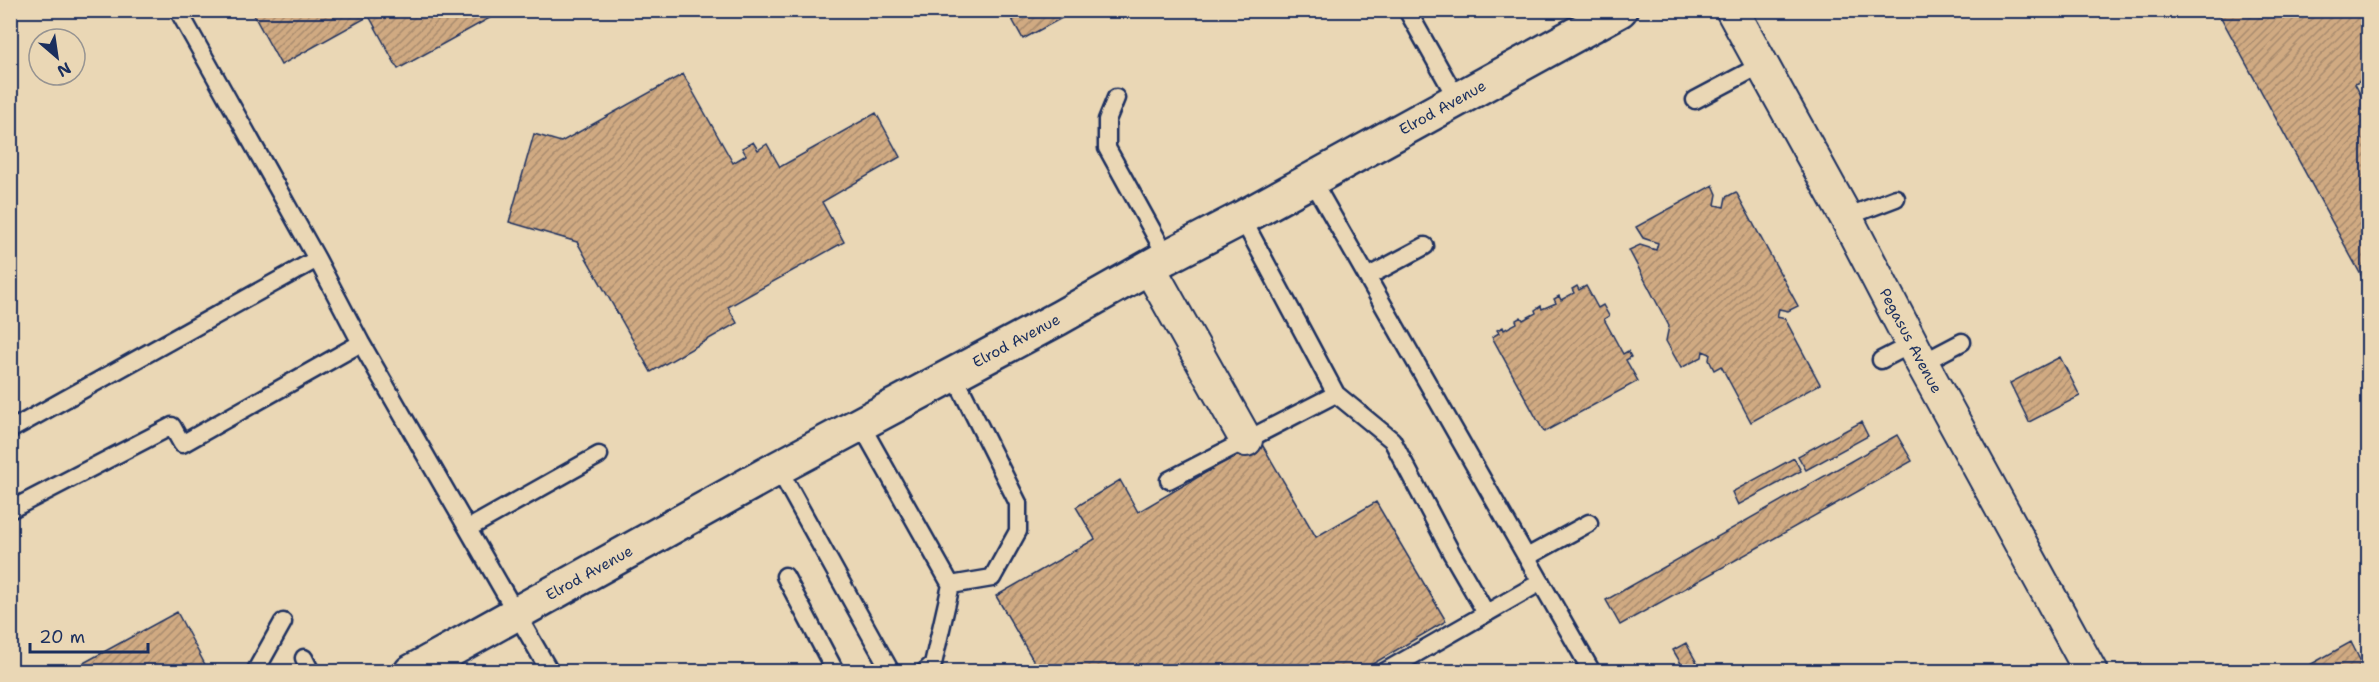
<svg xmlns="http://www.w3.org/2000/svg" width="2379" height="682" font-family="'Shantell Sans',sans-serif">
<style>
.building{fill:url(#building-hatch);stroke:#1b2f5e;stroke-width:1.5}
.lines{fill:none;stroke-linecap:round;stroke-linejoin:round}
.lane-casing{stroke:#1b2f5e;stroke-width:21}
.street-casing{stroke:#1b2f5e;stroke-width:36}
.secondary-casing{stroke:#1b2f5e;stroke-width:38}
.lane{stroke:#ead7b5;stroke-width:16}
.street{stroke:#ead7b5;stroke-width:32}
.secondary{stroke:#ead7b5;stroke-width:33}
.labels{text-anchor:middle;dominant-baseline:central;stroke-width:6;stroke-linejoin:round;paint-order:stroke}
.street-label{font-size:15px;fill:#1b2f5e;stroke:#ead7b5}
</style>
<defs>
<pattern id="building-hatch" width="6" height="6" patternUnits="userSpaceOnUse" patternTransform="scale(1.5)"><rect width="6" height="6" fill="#d0aa82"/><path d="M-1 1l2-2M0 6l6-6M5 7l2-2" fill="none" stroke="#a88b6e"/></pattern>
</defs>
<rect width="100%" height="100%" fill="#ead7b5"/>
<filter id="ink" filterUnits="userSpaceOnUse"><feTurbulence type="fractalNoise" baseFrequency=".0167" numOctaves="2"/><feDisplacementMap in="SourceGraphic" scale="12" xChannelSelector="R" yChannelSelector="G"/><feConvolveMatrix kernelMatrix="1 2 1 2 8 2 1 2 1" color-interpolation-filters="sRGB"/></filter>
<g filter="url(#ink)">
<path class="building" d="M 251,10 L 504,10 L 398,69 L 369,16 L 281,65 Z
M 1007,10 L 1058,10 L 1062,18 L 1023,39 Z
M 2217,10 L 2320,10 L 2321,12 L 2368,10 L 2368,77 L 2355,84 L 2368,109 L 2368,288 Z
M 683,74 L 733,163 L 746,155 L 742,148 L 753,142 L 758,150 L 767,144 L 780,167 L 876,113 L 900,157 L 822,202 L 844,242 L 728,307 L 737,323 L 651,372 L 577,242 L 509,222 L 534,134 L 561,142 Z
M 1713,185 L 1717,194 L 1715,205 L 1724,207 L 1726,197 L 1736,192 L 1798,306 L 1788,311 L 1779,309 L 1777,317 L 1785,319 L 1820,384 L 1751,422 L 1721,366 L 1714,370 L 1709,360 L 1710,354 L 1703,351 L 1702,357 L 1681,368 L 1666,341 L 1669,326 L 1629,250 L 1640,245 L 1656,250 L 1658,243 L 1643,238 L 1636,227 Z
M 1577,286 L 1579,290 L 1586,286 L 1598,308 L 1603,305 L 1609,316 L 1604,319 L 1623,354 L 1628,351 L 1631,357 L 1626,360 L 1638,381 L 1544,432 L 1492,337 L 1499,333 L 1497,330 L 1503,327 L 1504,330 L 1517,323 L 1516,320 L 1521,317 L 1523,320 L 1536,313 L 1535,310 L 1541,306 L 1542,309 L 1556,303 L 1554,299 L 1559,296 L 1561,300 L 1574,293 L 1572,289 Z
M 2060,357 L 2080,396 L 2029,422 L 2010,383 Z
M 1861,422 L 1868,436 L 1806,470 L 1798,456 Z
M 1897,435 L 1912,461 L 1620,625 L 1606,600 Z
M 1260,441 L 1316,537 L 1376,502 L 1446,621 L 1359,672 L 1040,672 L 996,596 L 1095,539 L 1076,507 L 1120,480 L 1138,512 Z
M 1794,458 L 1801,471 L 1738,505 L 1732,492 Z
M 177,612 L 209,672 L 67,672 Z
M 2351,642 L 2366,672 L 2297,672 Z
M 1686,643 L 1702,672 L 1686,672 L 1673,650 Z"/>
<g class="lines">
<defs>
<path id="lane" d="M 178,10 L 317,259 L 361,343 L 550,672
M 1407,10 L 1457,99
M 1116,98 L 1107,120 L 1107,148 L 1167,257
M 1695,100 L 1763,64
M 1312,180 L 1592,672
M 1846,217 L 1896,198
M 1242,218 L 1336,394 L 1392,440 L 1452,554 L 1486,613
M 1367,277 L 1425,246
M 1881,360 L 1912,344
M 1922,363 L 1962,342
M 861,425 L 951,585 L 933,664 L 924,672
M 10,430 L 317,259
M 778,468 L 891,672
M 1169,480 L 1336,394
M 10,510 L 172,426 L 182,444 L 361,343
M 469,528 L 599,455
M 1527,557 L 1589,523
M 785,576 L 834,669
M 951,585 L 992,578 L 1018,531 L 1018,503 L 953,373
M 304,658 L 311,672
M 255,672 L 283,622
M 1384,672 L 1541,582"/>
<g id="street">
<path id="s1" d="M 1732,10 L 1846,217 L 1922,363 L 2091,672"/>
<path d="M 1149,267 L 1246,440"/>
</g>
<g id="secondary">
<path id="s2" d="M 411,672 L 778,468 L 1059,318 L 1167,257 L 1242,218 L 1620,10"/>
</g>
</defs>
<use href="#lane" class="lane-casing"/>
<use href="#street" class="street-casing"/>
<use href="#secondary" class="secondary-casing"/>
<use href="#lane" class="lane"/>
<use href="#street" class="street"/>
<use href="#secondary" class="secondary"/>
</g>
</g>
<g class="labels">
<g class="street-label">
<text stroke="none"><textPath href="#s2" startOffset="1176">Elrod Avenue</textPath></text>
<text stroke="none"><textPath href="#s2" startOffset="690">Elrod Avenue</textPath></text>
<text stroke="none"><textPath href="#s1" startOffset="376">Pegasus Avenue</textPath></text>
<text stroke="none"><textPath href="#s2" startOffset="204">Elrod Avenue</textPath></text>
</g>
</g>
<rect width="2379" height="682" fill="none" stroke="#ead7b5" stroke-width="36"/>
<rect x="18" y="18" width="2343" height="646" fill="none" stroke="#1b2f5e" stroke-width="2" filter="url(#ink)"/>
<g transform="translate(57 57) rotate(151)"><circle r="28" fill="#ead7b5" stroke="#979492" stroke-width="1.5"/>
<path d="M0-4.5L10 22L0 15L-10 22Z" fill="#1b2f5e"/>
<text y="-9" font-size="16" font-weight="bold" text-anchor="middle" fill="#1b2f5e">N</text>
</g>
<path d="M30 643v9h118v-9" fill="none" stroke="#1b2f5e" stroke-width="3"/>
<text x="39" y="643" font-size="18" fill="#1b2f5e" stroke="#ead7b5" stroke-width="4.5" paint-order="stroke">20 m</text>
</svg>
